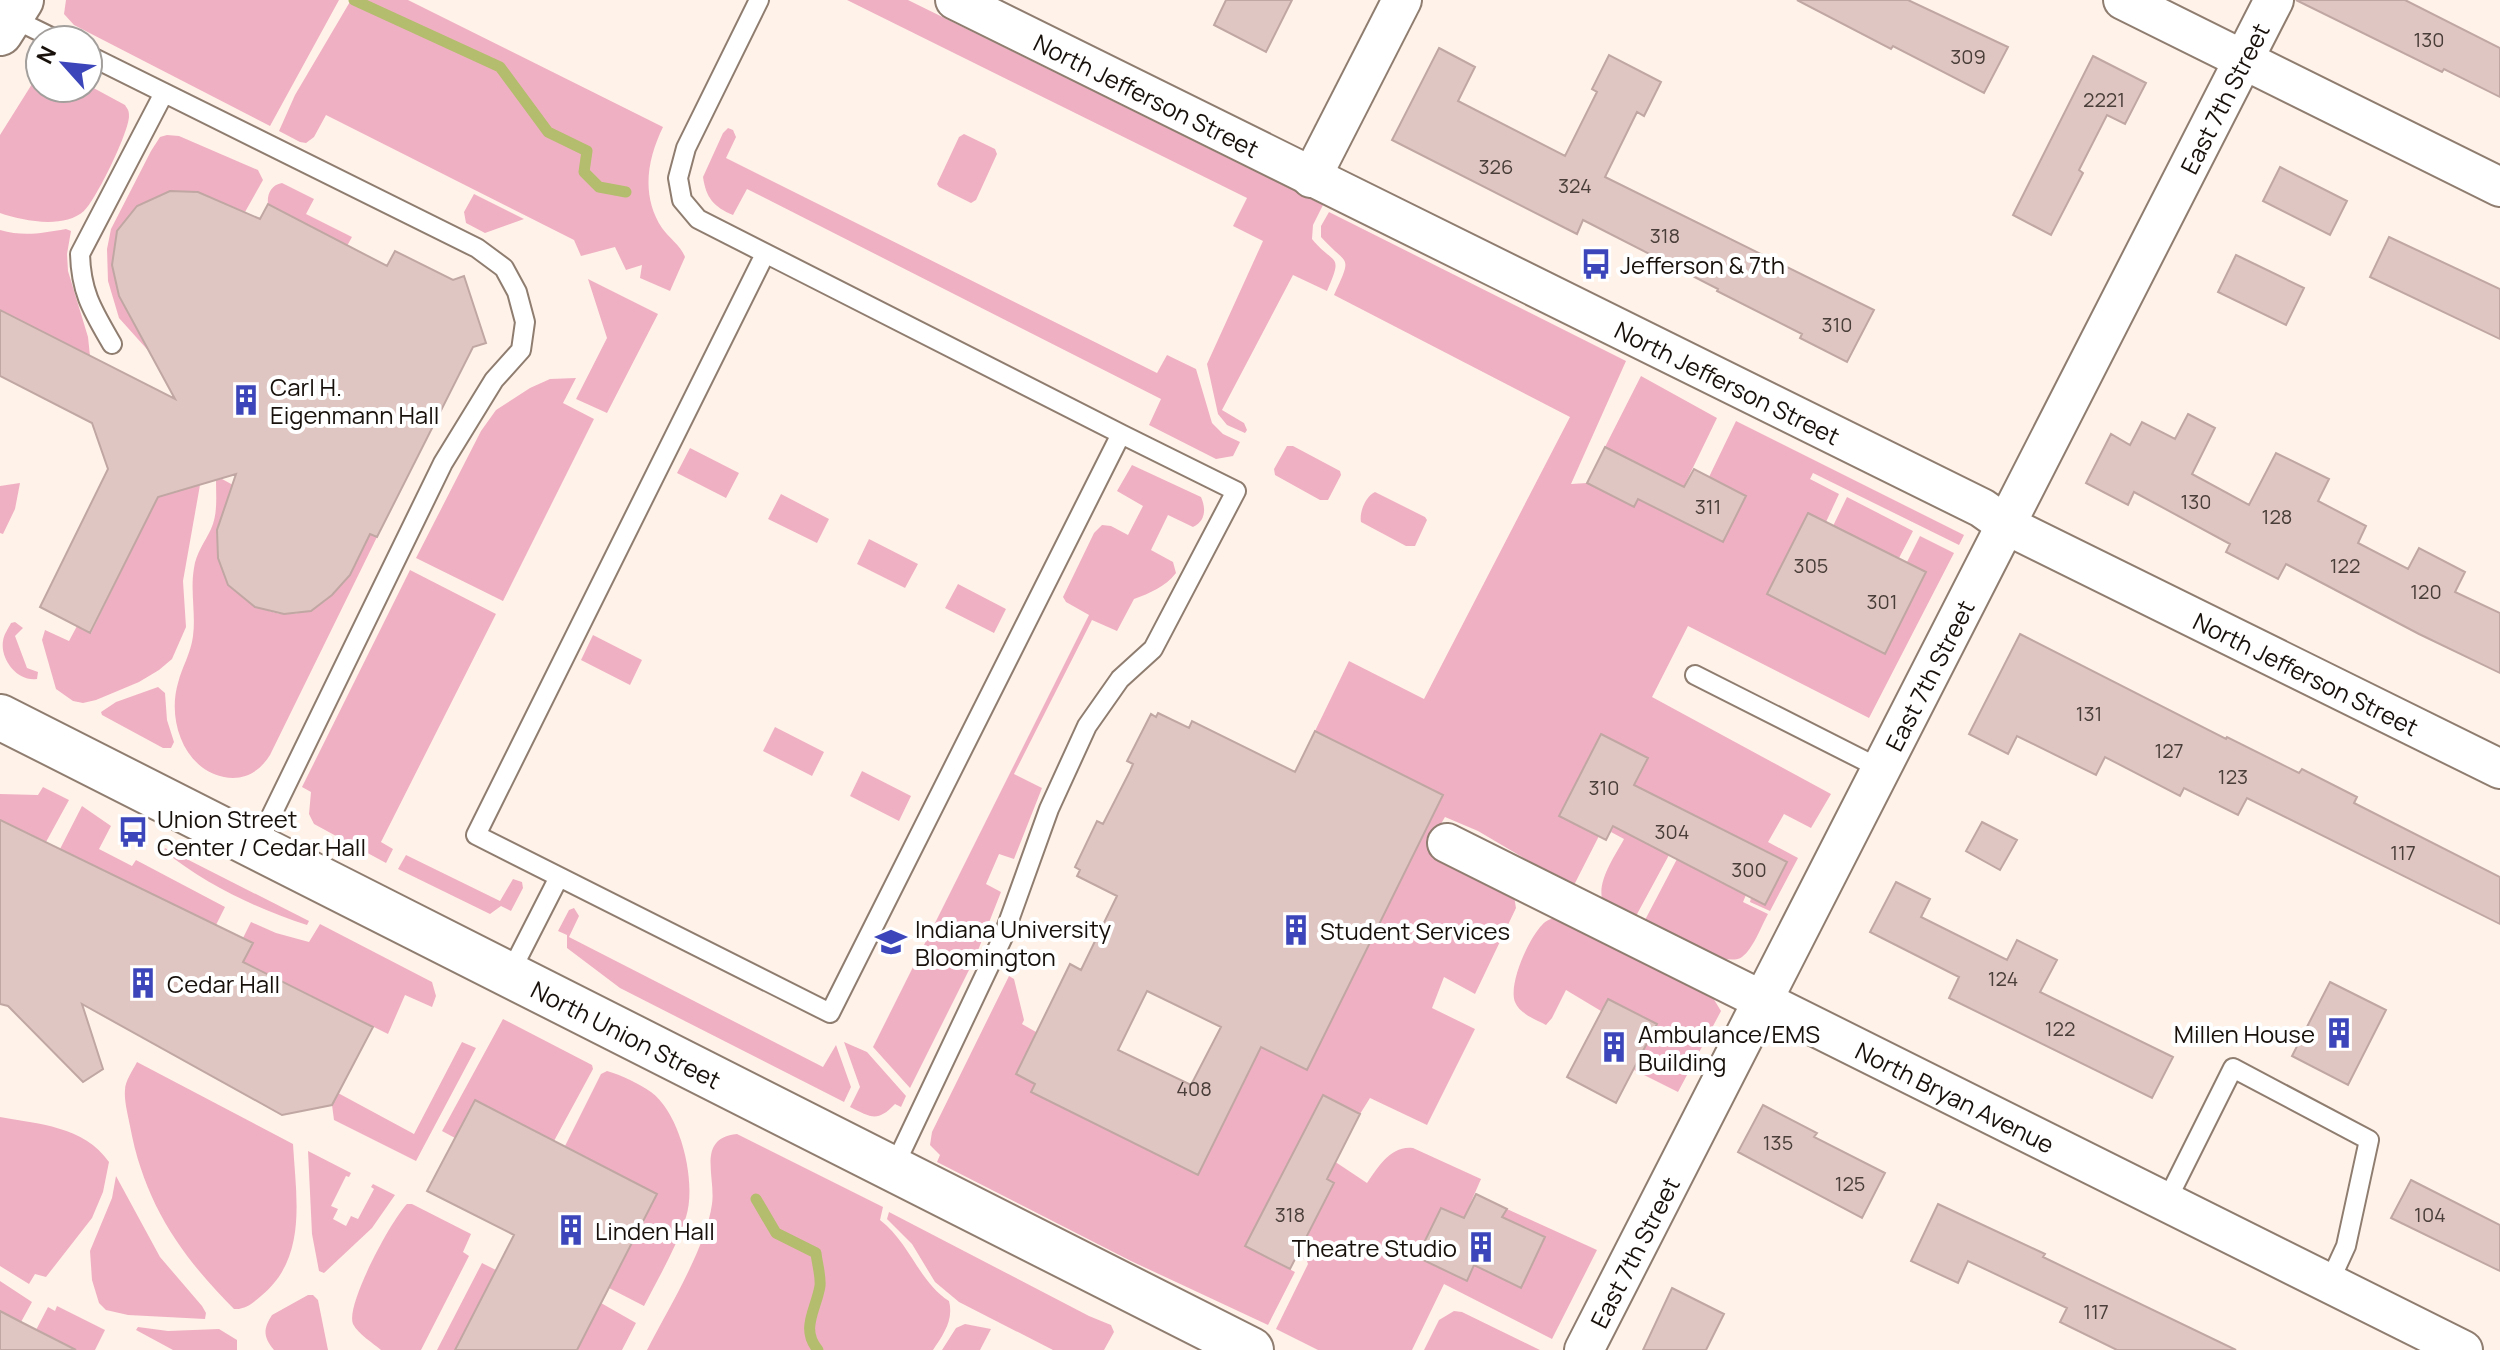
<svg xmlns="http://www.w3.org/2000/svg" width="2500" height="1350" font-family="Manrope,sans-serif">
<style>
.green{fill:#f0b0c3}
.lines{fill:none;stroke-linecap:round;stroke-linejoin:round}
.stream{stroke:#b3bd6d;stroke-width:11}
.building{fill:#e0c6c2;stroke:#c0a7a3;stroke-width:2;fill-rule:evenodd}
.service-casing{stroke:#8f7d70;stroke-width:22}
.minor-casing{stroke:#8f7d70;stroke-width:42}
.tertiary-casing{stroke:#8f7d70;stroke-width:48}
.service{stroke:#fff;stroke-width:18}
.minor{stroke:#fff;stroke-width:38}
.tertiary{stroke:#fff;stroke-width:44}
.labels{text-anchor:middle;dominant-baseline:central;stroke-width:8;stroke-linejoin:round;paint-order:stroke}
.number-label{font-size:20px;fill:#493e39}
.street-label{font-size:24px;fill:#17100b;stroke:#fff}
.poi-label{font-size:24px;fill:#17100b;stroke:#fff;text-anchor:start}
</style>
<rect width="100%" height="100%" fill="#fff2e9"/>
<path class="green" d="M 66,0 L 339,0 L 270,126 L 74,25 L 64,14 Z
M 351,0 L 408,0 L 663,127 C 647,160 641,196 662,228 C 669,238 681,246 685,257 L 670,291 L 640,278 L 642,265 L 626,270 L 615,247 L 581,256 L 574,240 L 326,115 L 314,137 L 306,143 L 300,142 L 279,131 L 295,95 Z
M 847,0 L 908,0 L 1323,205 L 1313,225 L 1312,239 C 1334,266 1344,252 1327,291 L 1293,275 L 1222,410 L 1244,423 L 1247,430 L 1245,433 L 1227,425 L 1218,414 L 1207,364 L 1263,241 L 1233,226 L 1247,198 Z
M 40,76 L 40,88 L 88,88 L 88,85 L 125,105 C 128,110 129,110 129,116 C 129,132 96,200 84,211 C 64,229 23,221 0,213 L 0,135 L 32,84 Z
M 728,128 L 733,130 L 736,137 L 726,158 L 1157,373 L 1167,355 L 1196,369 L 1212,423 L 1223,434 L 1240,442 L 1233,456 L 1216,459 L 1149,425 L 1161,399 L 747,189 L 733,215 C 714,207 706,198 703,177 L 723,133 Z
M 964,134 L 995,149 L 997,154 L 976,200 L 971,203 L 939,187 L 937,184 L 959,137 Z
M 167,135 L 179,136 L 258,170 L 263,180 L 245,212 L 198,192 L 137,206 L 117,231 L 112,265 L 154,357 L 119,318 L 108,281 L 107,249 L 111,229 L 151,151 L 160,137 Z
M 282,183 L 314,199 L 306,214 L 352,237 L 347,246 L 288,233 L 295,218 L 268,204 C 267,194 271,185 282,183 Z
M 474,194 L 524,219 L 485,233 L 466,223 L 464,212 Z
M 1329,212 L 1626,361 L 1571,484 L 1587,483 L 1634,507 L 1652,471 L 1605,447 L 1641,376 L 1717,418 L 1670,515 L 1722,542 L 1746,496 L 1709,477 L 1736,421 L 1964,535 L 1959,545 L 1813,473 L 1810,479 L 1839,494 L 1826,522 L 1833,526 L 1847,497 L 1913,531 L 1899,558 L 1880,549 L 1885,654 L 1926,573 L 1907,562 L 1920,536 L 1954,553 L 1869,718 L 1688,626 L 1652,697 L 1831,794 L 1811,828 L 1784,814 L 1768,842 L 1798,858 L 1770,911 L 1750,902 L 1751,898 L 1765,904 L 1787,862 L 1732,834 L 1710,877 L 1746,895 L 1743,902 L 1768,914 C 1761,927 1753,949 1742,957 C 1724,970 1663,930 1645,920 L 1677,859 L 1669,855 L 1636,916 L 1602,899 C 1598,879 1615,856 1624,839 L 1611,832 L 1648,759 L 1601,735 L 1559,815 L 1599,836 L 1573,887 L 1478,831 L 1445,817 L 1428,846 L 1513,890 L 1516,908 L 1475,994 L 1444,977 L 1432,1008 L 1475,1029 L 1427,1125 L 1370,1098 L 1360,1114 L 1324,1095 L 1305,1132 L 1341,1151 L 1334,1161 L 1367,1183 C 1378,1167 1391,1145 1413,1148 L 1481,1179 L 1464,1218 L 1441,1208 L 1417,1257 L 1466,1281 L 1474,1265 L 1521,1287 L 1544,1238 L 1502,1217 L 1507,1209 L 1597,1250 L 1552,1339 L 1444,1284 L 1412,1350 L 1318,1350 L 1276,1329 L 1308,1264 L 1307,1261 L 1297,1255 L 1334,1183 L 1289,1160 L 1245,1246 L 1295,1272 L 1268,1325 L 1131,1261 L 937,1162 L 940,1155 L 930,1145 L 932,1132 L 1009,976 L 1014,979 L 1024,1020 L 1022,1024 L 1036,1032 L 1016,1074 L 1035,1084 L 1031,1092 L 1198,1174 L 1261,1047 L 1307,1069 L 1443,796 L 1315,731 L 1349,661 L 1424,699 L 1570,417 L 1334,295 C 1353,253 1348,267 1321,237 L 1321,226 Z
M 66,229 L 71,231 L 67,254 L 68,271 L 88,337 L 90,356 L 0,310 L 0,230 C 24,237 42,233 66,229 Z
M 588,279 L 658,314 L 607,413 L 576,399 L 607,338 Z
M 576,378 L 563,403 L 594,419 L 503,601 L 416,558 L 481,431 L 496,410 L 530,388 L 550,379 Z
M 1287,446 L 1293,446 L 1340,471 L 1341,475 L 1328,500 L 1320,500 L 1275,475 L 1274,469 Z
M 690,448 L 739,473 L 726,498 L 677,473 Z
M 1132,465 L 1201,497 C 1206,508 1206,521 1193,527 L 1168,515 L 1151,550 L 1173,562 L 1176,573 C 1165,587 1150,593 1134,599 L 1117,631 L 1092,620 L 1014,774 L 1042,788 L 1014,859 L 999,854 L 986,884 L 1001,892 L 975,958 L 910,1088 L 873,1047 L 1089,615 L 1066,602 L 1063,597 L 1094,533 L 1102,525 L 1111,526 L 1128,535 L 1143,506 L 1117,491 Z
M 222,479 L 233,485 L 255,607 C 264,609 275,614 285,614 C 332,615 353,570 370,534 L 377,537 L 270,755 C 260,771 245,781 224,777 C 184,769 167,720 178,683 C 182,667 191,653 193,636 C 196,614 190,591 194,568 C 196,553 205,542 211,529 C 218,514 216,496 216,480 Z
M 20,483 L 15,509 L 3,534 L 0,533 L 0,486 Z
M 200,485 L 183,581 L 186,627 L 172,659 L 159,670 L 139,682 L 96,700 L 83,703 L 73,701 L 56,689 L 42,640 L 45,630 L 69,641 L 77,626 L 91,633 L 158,497 Z
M 1375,492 L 1425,517 L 1427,520 L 1415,546 L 1406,546 L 1361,522 C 1359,512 1366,496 1375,492 Z
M 781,494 L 829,519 L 817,543 L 768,519 Z
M 869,539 L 918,564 L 905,588 L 857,564 Z
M 410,570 L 496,614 L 381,842 L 393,849 L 386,863 L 314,824 L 309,814 L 311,792 L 302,787 Z
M 958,584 L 1006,609 L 994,633 L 945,608 Z
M 15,622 L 23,628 L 15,636 L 27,668 L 38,672 L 37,679 C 18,682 0,660 3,641 C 4,634 8,629 11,623 Z
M 593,635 L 642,660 L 630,685 L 581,660 Z
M 158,687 L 165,693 L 167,720 L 174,742 L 171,748 L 163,748 L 102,715 L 101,712 L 116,702 Z
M 775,727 L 824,752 L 812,776 L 763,751 Z
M 862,771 L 911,796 L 899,821 L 850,796 Z
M 43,787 L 69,800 L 46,842 L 0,820 L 0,794 L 38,795 Z
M 82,806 L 111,826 L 99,849 L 132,866 L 136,860 L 225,907 L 216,925 L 60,849 Z
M 165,848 L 309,921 L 307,925 C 255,908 207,885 164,851 Z
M 406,855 L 500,901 L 513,879 L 522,882 L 523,888 L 511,911 L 501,906 L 490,914 L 398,869 Z
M 574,908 L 579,916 L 569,937 L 823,1067 L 836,1045 L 851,1087 L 844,1102 L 620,988 L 567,948 L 567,935 L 558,931 L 569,910 Z
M 1559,916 L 1710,993 L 1721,1011 L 1678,1092 L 1634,1070 L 1656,1025 L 1608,1000 L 1601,1011 L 1566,990 L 1552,1018 L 1546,1025 C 1535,1019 1520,1014 1515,1002 C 1508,984 1529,938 1542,925 C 1546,920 1553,918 1559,916 Z
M 251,922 L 276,933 L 309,942 L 320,924 L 432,982 L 436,996 L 432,1007 L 405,995 L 388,1034 L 243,962 L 253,943 L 243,938 Z
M 503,1019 L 592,1065 L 593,1069 L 554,1141 L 475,1100 L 455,1138 L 442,1131 Z
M 462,1042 L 476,1048 L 416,1161 L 334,1120 L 332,1105 L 338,1093 L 414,1134 Z
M 844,1042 L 867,1052 L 906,1096 L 901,1107 L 895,1104 C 877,1123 871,1117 850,1107 L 860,1087 Z
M 137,1062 L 293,1144 C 296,1197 308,1258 261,1296 C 253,1303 245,1310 234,1309 C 180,1255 144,1202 130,1126 C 128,1115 124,1101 125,1090 C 125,1081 133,1070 137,1062 Z
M 607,1071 C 621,1075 640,1084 651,1092 C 681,1114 697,1183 686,1217 C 676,1248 659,1277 644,1306 L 609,1288 L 657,1194 L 565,1146 L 601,1074 Z
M 0,1117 C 38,1124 84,1126 109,1162 L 103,1192 L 92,1218 L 46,1277 L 35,1274 L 29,1284 L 0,1266 Z
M 737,1134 L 883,1207 L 880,1220 C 910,1243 919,1282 949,1301 C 954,1320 943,1335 933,1350 L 647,1350 C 668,1309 706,1248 712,1204 C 716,1177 696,1138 737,1134 Z
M 308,1151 L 351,1173 L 349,1177 L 346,1176 L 331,1206 L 338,1209 L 333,1219 L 346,1226 L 351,1216 L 358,1219 L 374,1189 L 371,1187 L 373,1184 L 395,1195 L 372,1228 L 324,1273 L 319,1271 L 312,1234 Z
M 116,1176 L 160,1257 L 202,1306 L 206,1313 L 205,1319 L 128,1315 L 106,1310 L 99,1303 L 92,1280 L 90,1251 L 112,1198 Z
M 407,1204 L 412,1204 L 471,1234 L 463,1252 L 469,1256 L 421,1350 L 381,1350 C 373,1343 358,1334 353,1324 C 345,1305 392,1219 407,1204 Z
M 889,1212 L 1089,1316 L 1111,1325 L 1114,1332 L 1104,1350 L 1053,1350 L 959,1302 L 935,1282 L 912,1244 L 887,1219 Z
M 482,1263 L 496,1270 L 455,1350 L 437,1350 Z
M 0,1281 L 32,1302 L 21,1322 L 0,1311 Z
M 308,1295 L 313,1295 L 318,1300 L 328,1350 L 274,1350 C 263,1337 263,1329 272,1315 Z
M 601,1303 L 636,1323 L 622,1350 L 577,1350 Z
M 57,1306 L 105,1330 L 95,1350 L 75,1350 L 36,1330 L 48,1307 L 55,1311 Z
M 1454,1311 L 1462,1312 L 1540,1350 L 1424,1350 L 1439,1320 Z
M 965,1324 L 991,1329 L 980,1350 L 942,1350 L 956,1328 Z
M 138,1327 L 168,1331 L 219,1329 L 237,1340 L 237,1350 L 173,1350 L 136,1330 Z"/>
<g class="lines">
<path class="stream" d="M 354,0 L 500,67 L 548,132 L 587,151 L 584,172 L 599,187 L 626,192
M 756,1199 L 776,1233 L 816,1253 C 817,1263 821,1276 820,1286 C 816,1310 800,1329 818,1350"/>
</g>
<path class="building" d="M 1226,0 L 1292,0 L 1266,52 L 1214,25 Z
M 1797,0 L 1908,0 L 2008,47 L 1984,93 L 1893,46 L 1891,49 Z
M 2296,0 L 2405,0 L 2500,48 L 2500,97 L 2444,69 L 2442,72 Z
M 1439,48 L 1475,67 L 1458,101 L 1565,156 L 1597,92 L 1592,89 L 1609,55 L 1661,82 L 1644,116 L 1637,112 L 1605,177 L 1874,310 L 1847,362 L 1800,338 L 1802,334 L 1717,291 L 1718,289 L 1583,220 L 1577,234 L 1392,140 Z
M 2093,56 L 2146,83 L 2125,124 L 2107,115 L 2079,170 L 2083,173 L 2051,235 L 2013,215 Z
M 2280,167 L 2347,201 L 2330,235 L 2263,201 Z
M 170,191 L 198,192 L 260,219 L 268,204 L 387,266 L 395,251 L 453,280 L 464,276 L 486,343 L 473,347 L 377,537 L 370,534 L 350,575 L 332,595 L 311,611 L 284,614 L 255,607 L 228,585 L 218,558 L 217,530 L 236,474 L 158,497 L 90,633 L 40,607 L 108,469 L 92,423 L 0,376 L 0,310 L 175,399 L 119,296 L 112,265 L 117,231 L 137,206 Z
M 2389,237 L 2500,289 L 2500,339 L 2370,277 Z
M 2236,255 L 2304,288 L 2286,325 L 2218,292 Z
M 2188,414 L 2215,428 L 2192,474 L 2249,505 L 2276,453 L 2329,479 L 2318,501 L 2366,526 L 2358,543 L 2408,569 L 2419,548 L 2465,572 L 2455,592 L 2500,613 L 2500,673 L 2419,634 L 2286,564 L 2278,579 L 2226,552 L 2230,544 L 2134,492 L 2128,505 L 2086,483 L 2111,434 L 2130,445 L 2142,422 L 2175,439 Z
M 1605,447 L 1684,487 L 1694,469 L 1746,496 L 1723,542 L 1638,499 L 1634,507 L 1587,483 Z
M 1808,513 L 1926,572 L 1885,654 L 1767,594 Z
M 2020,634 L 2226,739 L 2227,737 L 2299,773 L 2302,769 L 2357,797 L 2354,803 L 2500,877 L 2500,924 L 2247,798 L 2238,815 L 2184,788 L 2180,796 L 2105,757 L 2096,775 L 2017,736 L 2008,754 L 1969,734 Z
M 1158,713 L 1189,728 L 1192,721 L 1295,772 L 1315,731 L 1443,795 L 1307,1070 L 1261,1047 L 1198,1175 L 1031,1092 L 1035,1084 L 1016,1074 L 1070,964 L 1081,970 L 1117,896 L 1077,876 L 1080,870 L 1075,867 L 1097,821 L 1103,824 L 1130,771 L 1133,764 L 1127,761 L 1151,714 L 1156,717 ZM 1147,991 L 1221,1027 L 1191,1085 L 1118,1050 Z
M 1601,734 L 1648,758 L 1634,785 L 1787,862 L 1765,905 L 1613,826 L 1606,840 L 1559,816 Z
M 0,820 L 253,943 L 243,962 L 373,1027 L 332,1105 L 282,1115 L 82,1004 L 103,1069 L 83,1082 L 8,1006 L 0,1004 Z
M 1982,822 L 2017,840 L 2000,870 L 1966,851 Z
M 1896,882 L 1930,899 L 1921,917 L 2007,960 L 2017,940 L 2057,960 L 2040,992 L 2173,1057 L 2152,1098 L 1949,998 L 1959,977 L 1870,932 Z
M 2330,982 L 2386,1010 L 2348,1085 L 2292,1056 Z
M 1608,999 L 1657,1024 L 1616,1103 L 1567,1077 Z
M 1323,1095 L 1360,1114 L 1327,1179 L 1334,1183 L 1290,1269 L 1245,1246 Z
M 475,1100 L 657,1194 L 577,1350 L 455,1350 L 514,1235 L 427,1191 Z
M 1763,1105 L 1817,1133 L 1814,1137 L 1885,1173 L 1862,1218 L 1738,1152 Z
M 2411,1180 L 2500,1225 L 2500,1271 L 2391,1218 Z
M 1476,1194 L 1507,1209 L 1502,1217 L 1545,1237 L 1521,1288 L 1474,1265 L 1467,1281 L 1417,1257 L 1441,1208 L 1464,1218 Z
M 1938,1204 L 2045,1254 L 2043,1257 L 2236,1350 L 2117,1350 L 2060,1322 L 2067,1308 L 1968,1261 L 1958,1283 L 1911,1261 Z
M 1672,1288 L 1724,1314 L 1706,1350 L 1643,1350 Z
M 0,1311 L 21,1322 L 76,1350 L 0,1350 Z"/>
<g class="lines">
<defs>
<path id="service" d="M 759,0 L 686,148 L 678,178 L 682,200 L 698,219 L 1121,434 L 830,1013 L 476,835 L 765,254
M 10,17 L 57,40
M 88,55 L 477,248 L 504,268 L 517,292 L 525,322 L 521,350 L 494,380 L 443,463 L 256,847
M 112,344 C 93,311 81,293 80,254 L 164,93
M 1695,675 L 1881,769
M 509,975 L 559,877
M 893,1169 L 1003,937 L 1049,809 L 1087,726 L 1120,679 L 1153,649 L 1236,491 L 1121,434
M 2166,1202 L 2233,1068 L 2369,1140 L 2346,1246 L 2329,1283"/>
<g id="minor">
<path id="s1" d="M 955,0 L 1982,508 L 2006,525 L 2500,769"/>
<path d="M 2123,0 L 2500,187"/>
<path d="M 1311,178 L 1402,0"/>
<path id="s2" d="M 1447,843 L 2463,1350"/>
<path id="s3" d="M 1584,1350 L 2274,0"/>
</g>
<g id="tertiary">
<path d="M 0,33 L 21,0"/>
<path id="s4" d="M 0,717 L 1251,1350"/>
</g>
</defs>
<use href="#service" class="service-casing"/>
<use href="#minor" class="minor-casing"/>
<use href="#tertiary" class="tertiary-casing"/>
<use href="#service" class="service"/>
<use href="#minor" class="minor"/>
<use href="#tertiary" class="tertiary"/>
</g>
<defs>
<symbol id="bus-bare" viewBox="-9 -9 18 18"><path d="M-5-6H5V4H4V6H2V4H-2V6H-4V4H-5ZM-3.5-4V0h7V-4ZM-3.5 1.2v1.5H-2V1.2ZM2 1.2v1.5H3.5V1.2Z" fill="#3c46ba" stroke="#fff" stroke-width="2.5" paint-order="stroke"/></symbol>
<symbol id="building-bare" viewBox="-9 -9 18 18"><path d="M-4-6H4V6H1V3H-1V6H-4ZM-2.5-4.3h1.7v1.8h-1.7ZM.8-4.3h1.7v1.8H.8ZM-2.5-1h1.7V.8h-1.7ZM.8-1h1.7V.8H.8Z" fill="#3c46ba" stroke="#fff" stroke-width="2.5" paint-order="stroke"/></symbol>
<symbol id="university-bare" viewBox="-9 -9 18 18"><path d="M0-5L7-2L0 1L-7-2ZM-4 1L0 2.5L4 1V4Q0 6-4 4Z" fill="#3c46ba" stroke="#fff" stroke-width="2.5" paint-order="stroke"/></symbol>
</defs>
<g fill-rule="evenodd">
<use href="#bus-bare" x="1574" y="242" width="44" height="44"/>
<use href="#building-bare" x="224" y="378" width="44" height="44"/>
<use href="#bus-bare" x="111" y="810" width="44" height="44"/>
<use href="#building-bare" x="1274" y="908" width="44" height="44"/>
<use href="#university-bare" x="869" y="920" width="44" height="44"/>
<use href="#building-bare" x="121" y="961" width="44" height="44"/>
<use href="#building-bare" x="2317" y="1011" width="44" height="44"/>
<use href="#building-bare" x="1592" y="1025" width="44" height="44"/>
<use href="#building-bare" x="549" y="1208" width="44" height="44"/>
<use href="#building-bare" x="1459" y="1225" width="44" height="44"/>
</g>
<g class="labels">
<g class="number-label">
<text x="2429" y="39">130</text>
<text x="1968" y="56">309</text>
<text x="2104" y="99">2221</text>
<text x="1496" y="166">326</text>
<text x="1575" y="185">324</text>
<text x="1665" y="235">318</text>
<text x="1837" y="324">310</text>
<text x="2196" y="501">130</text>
<text x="1708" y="506">311</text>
<text x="2277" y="516">128</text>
<text x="1811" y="565">305</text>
<text x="2345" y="565">122</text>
<text x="2426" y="591">120</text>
<text x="1882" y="601">301</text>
<text x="2089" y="713">131</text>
<text x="2169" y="750">127</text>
<text x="2233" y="776">123</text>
<text x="1604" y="787">310</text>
<text x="1672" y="831">304</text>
<text x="2403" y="852">117</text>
<text x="1749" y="869">300</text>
<text x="2003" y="978">124</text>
<text x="2060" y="1028">122</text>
<text x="1194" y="1088">408</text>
<text x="1778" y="1142">135</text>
<text x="1850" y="1183">125</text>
<text x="1290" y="1214">318</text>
<text x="2430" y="1214">104</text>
<text x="2096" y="1311">117</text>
</g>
<g class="street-label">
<text stroke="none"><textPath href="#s1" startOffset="214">North Jefferson Street</textPath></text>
<text stroke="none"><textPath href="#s3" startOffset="1406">East 7th Street</textPath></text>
<text stroke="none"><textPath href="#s1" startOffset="862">North Jefferson Street</textPath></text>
<text stroke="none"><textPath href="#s1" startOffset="1510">North Jefferson Street</textPath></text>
<text stroke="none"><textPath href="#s3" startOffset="758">East 7th Street</textPath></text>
<text stroke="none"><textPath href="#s4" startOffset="702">North Union Street</textPath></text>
<text stroke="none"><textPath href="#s2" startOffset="568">North Bryan Avenue</textPath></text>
<text stroke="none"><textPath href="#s3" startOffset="110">East 7th Street</textPath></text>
</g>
<g class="poi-label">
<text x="1620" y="264">Jefferson &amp; 7th</text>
<text x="270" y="386">Carl H.<tspan x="270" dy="28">Eigenmann Hall</tspan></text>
<text x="157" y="818">Union Street<tspan x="157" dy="28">Center / Cedar Hall</tspan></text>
<text x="915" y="928">Indiana University<tspan x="915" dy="28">Bloomington</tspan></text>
<text x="1320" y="930">Student Services</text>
<text x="167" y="983">Cedar Hall</text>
<text x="1638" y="1033">Ambulance/EMS<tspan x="1638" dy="28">Building</tspan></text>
<text x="2315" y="1033" text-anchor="end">Millen House</text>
<text x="595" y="1230">Linden Hall</text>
<text x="1457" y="1247" text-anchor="end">Theatre Studio</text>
</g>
</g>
<g transform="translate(64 64) rotate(297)"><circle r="38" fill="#ffffff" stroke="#a29f9d" stroke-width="2"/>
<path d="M0-6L14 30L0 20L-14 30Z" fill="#3c46ba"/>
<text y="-12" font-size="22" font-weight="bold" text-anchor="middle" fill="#17100b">N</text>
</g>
</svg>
